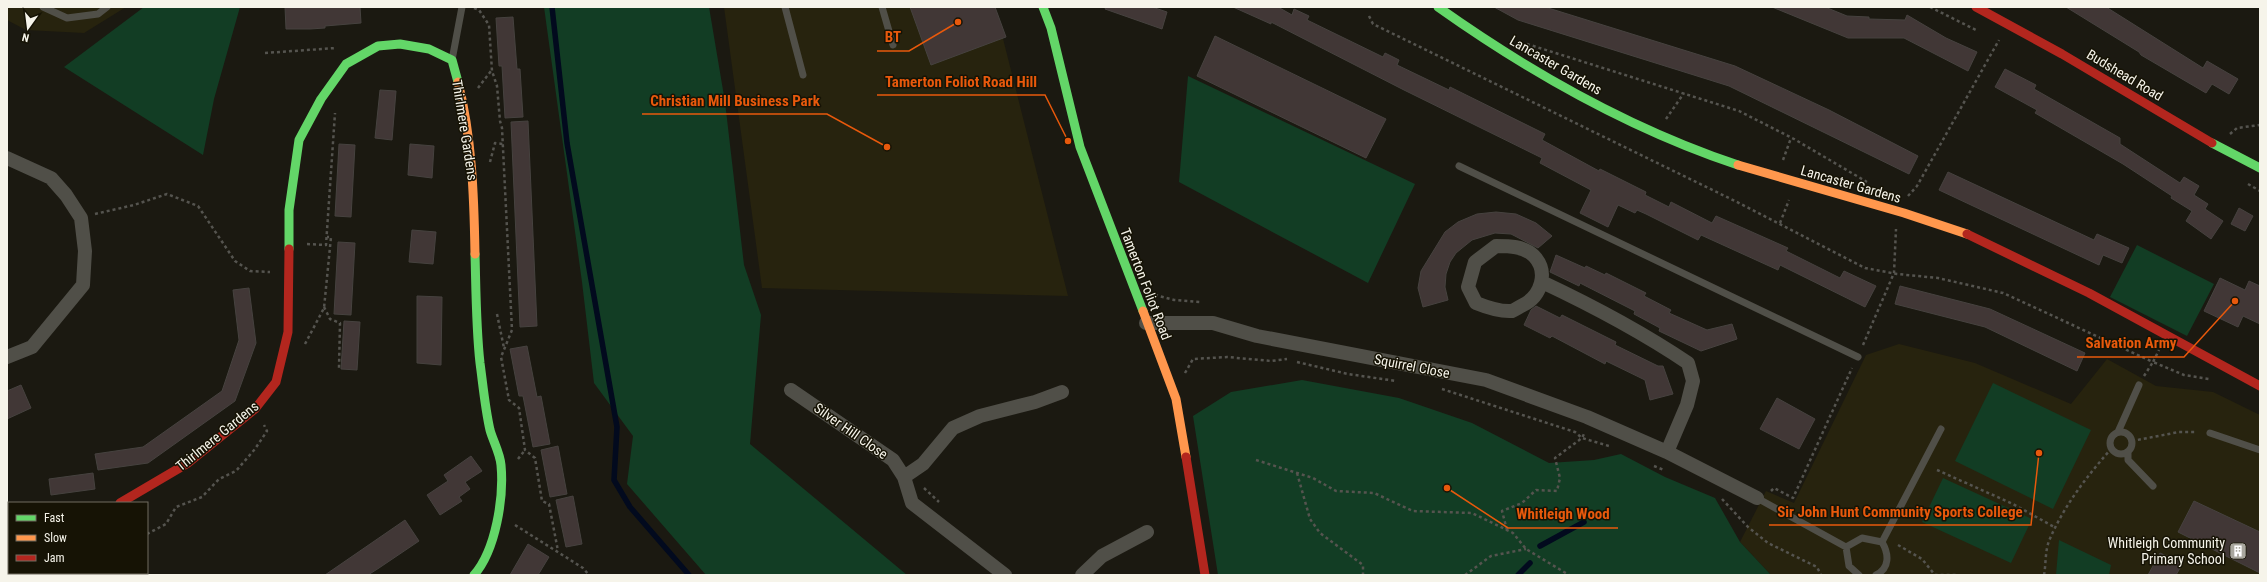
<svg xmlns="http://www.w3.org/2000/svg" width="2267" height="582" font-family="'Roboto Condensed',sans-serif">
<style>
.built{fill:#27230e}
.green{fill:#123d24}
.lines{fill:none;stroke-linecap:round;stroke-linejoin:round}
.stream{stroke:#020a1e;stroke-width:5.5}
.building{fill:#413736;stroke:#46423f}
.path{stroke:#55544f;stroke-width:2.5;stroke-dasharray:3 3;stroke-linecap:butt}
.lane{stroke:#504f48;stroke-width:7}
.street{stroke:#504f48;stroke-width:14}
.fast{stroke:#63d668;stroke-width:9}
.slow{stroke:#ff974d;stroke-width:9}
.jam{stroke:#b3261e;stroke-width:9}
.labels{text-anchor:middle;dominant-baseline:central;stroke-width:3;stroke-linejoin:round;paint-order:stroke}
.street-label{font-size:14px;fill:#f6f4ea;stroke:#161305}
.poi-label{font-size:14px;fill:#f6f4ea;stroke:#161305;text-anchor:end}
.leader{fill:none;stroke:#e8590c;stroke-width:1.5}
.callout-dot{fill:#e8590c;stroke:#161305;stroke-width:1.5}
.callout-label{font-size:15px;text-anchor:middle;font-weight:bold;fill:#e8590c;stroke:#161305;stroke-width:3;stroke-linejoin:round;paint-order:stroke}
</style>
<rect width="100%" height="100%" fill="#1b1911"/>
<path class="built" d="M 7,7 L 126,7 L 84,33 L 26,30 L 7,20 Z
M 724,7 L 995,7 L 1068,296 L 762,288 Z
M 1899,344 L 1975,363 L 2071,404 L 2107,359 L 2156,386 L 2213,392 L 2260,415 L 2260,575 L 1771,575 L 1740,542 L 1766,491 L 1794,503 L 1866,355 Z"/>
<path class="green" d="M 144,7 L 240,7 L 214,99 L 203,155 L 64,67 Z
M 544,7 L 709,7 L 725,102 L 744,265 L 761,315 L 750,444 L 907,575 L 706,575 L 627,484 L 633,436 L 594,383 L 582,282 Z
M 1188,76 L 1415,184 L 1368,283 L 1179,182 Z
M 2137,245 L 2214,284 L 2187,336 L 2110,297 Z
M 1302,380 L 1399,398 L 1472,423 L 1549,463 L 1594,460 L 1621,454 L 1665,477 L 1715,498 L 1740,542 L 1771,575 L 1218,575 L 1193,416 L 1231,392 Z
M 1993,383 L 2091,430 L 2053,509 L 1955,461 Z
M 1943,478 L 2032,519 L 2011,563 L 1922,522 Z
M 2059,540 L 2111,565 L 2109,575 L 2056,575 Z"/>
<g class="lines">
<path class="stream" d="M 552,7 L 567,143 L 617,427 L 614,480 L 630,507 L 689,575
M 1540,546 L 1584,522
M 1518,575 L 1530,563"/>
</g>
<path class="building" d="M 285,7 L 360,7 L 361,23 L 325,26 L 325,28 L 310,29 L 286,29 Z
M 910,7 L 995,7 L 1006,37 L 931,65 Z
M 1106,7 L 1152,7 L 1167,12 L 1162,29 L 1105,9 Z
M 1233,7 L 1278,7 L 1292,15 L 1294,9 L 1309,16 L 1307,20 L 1383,57 L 1385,53 L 1399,60 L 1397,65 L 1449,90 L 1450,87 L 1545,134 L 1542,140 L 1599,171 L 1600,169 L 1646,192 L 1645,195 L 1669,207 L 1671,202 L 1712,223 L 1716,216 L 1788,248 L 1786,251 L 1840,278 L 1844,271 L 1876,286 L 1865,307 L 1780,265 L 1778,270 L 1701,235 L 1698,240 L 1646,214 L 1637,210 L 1635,213 L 1618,205 L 1608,227 L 1580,213 L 1591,190 L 1540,163 L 1542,158 L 1404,90 L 1271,22 L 1271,24 Z
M 1494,7 L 1545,7 L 1735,66 L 1829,110 L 1918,156 L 1909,174 L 1729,86 L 1518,20 Z
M 1772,7 L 1825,7 L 1847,16 L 1869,17 L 1869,19 L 1905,20 L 1907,15 L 1946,38 L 1977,52 L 1968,71 L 1904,38 L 1848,38 Z
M 2066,7 L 2106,7 L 2203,68 L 2207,61 L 2238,79 L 2229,94 L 2212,84 L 2206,93 L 2141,55 L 2139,52 Z
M 513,17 L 517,69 L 520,69 L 523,117 L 505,118 L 502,66 L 499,66 L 496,18 Z
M 1215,36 L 1386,119 L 1366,158 L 1197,76 Z
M 2005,69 L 2036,85 L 2034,89 L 2120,138 L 2120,144 L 2180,183 L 2184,177 L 2199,186 L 2194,195 L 2208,204 L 2205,209 L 2223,221 L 2211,239 L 2186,221 L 2192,211 L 2171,198 L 2172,196 L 2123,164 L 2035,113 L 2037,110 L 1995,87 Z
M 380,90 L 396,91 L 392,140 L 375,138 Z
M 528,121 L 537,326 L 520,327 L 511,122 Z
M 339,144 L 355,145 L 351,217 L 335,216 Z
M 410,144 L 434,146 L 432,178 L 408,175 Z
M 1948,172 L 2094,240 L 2097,234 L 2129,248 L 2122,263 L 2103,255 L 2099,265 L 1939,190 Z
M 2239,208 L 2253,216 L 2245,231 L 2231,224 Z
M 1496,212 L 1516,214 L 1536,223 L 1552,236 L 1538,248 L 1511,234 L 1495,233 L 1472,240 L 1456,253 L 1450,262 L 1446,274 L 1445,287 L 1448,300 L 1423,307 L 1418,288 L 1421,271 L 1445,232 L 1458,222 L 1477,214 Z
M 412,230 L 436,232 L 433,264 L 409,262 Z
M 338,242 L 355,243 L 351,315 L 334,314 Z
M 1556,255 L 1585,268 L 1586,266 L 1605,275 L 1606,273 L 1646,293 L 1644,296 L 1671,310 L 1669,313 L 1707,330 L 1732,324 L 1737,339 L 1701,351 L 1659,331 L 1660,328 L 1634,314 L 1635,311 L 1580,283 L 1579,286 L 1550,272 Z
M 2220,278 L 2245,290 L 2249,281 L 2260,286 L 2260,324 L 2243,316 L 2238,327 L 2204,311 Z
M 1900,286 L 1990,309 L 2085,353 L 2077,371 L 1985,327 L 1895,304 Z
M 249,288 L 256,343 L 235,401 L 148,463 L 98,470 L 95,454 L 143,447 L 222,391 L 239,340 L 233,290 Z
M 417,296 L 442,297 L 441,365 L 417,363 Z
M 1536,306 L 1560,318 L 1562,315 L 1616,342 L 1615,345 L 1658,366 L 1663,366 L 1673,394 L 1650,400 L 1645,380 L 1606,361 L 1605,364 L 1552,336 L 1550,338 L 1524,325 L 1531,310 Z
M 344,321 L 360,322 L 357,370 L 341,369 Z
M 527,346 L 537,397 L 541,396 L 550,444 L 533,447 L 523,396 L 519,396 L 510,349 Z
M 21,385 L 31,408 L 7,419 L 7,391 Z
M 1777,398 L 1815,419 L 1799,449 L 1760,429 Z
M 558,446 L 567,494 L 550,497 L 541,450 Z
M 471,456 L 482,471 L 465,482 L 470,489 L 459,497 L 462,501 L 440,515 L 427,495 L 448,481 L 444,475 Z
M 93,473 L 95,489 L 51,495 L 49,479 Z
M 573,496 L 582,544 L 566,547 L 556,500 Z
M 2194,501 L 2260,532 L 2260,573 L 2178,532 Z
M 405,520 L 419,541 L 379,568 L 368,575 L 325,575 Z
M 528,544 L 549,557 L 538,575 L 510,575 Z
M 2160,553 L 2183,563 L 2176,575 L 2148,575 Z"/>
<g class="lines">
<path class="path" d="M 1930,7 L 1978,31
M 474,8 L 479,10 L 489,25 L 492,71 L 497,86 L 500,121 L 502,128 L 512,330 L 501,357 L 509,400 L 519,408 L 525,450 L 535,458 L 542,501 L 549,504 L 558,551
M 1369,16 L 1373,24 L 1735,201 L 1865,268 L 1897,274 L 1938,278 L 2003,293 L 2153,362 L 2159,350
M 1527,44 L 1739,111 L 1794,139 L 1867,182
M 265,53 L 336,48
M 478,88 L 491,71
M 1666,119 L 1684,93
M 2230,134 L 2237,128 L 2260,125
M 1783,160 L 1791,138
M 490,162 L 495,143 L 503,144
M 2248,184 L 2260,191
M 1908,196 L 1917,186 L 1999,40
M 95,214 L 134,205 L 167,194 L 198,206 L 235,261 L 250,271 L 270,272
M 1780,223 L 1789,200
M 307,244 L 326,245 L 335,113
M 1155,295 L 1174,300 L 1200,302
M 324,307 L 330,319 L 340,323 L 339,368
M 497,314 L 504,348
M 305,344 L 324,308 L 331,237 L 327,237
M 1863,345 L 1894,273 L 1896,229
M 1297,362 L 1348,374 L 1396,381
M 1185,373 L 1193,359 L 1227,357 L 1271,361 L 1287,359
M 2144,376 L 2153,362 L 2184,375 L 2209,379
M 1442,389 L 1575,432 L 1582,438 L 1609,446
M 2132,441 L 2179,432 L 2196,432
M 518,459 L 525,450
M 1256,460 L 1313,478 L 1336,491 L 1374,493 L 1413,511 L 1472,513 L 1513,533 L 1526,549 L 1569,575
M 1654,466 L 1664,470
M 1937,470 L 2013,504 L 2056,528
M 1297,473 L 1310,519 L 1320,533 L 1363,565 L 1363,575
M 924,488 L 939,502
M 1771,491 L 1774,488 L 1793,498 L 1852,368
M 1722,499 L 1748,527 L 1768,543 L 1817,567 L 1821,575
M 515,525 L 583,568 L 589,575
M 1507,530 L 1502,511 L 1522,503 L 1536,490 L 1557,491 L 1560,478 L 1555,458 L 1582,438 L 1585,432
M 147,534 L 166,524 L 176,507 L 202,497 L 219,479 L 236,471 L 255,449 L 267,431 L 264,425
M 1898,545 L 1922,559 L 1935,575 L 1958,575
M 74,575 L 76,573
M 1465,575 L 1491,556 L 1526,549
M 2044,575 C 2046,565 2045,551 2049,541 C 2063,507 2087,476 2111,449"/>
<path class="lane" d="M 43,7 L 67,18 L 98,14 L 107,7
M 785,7 L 803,75
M 882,7 L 893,45
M 452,60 L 462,7
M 1459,166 L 1858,357
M2110 443a11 11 0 1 1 22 0a11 11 0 1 1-22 0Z
M 2118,432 L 2139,385
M 2210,433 L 2260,450
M 2128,452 L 2128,460 L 2153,486
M 1757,498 L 1846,547
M 1882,542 L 1941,429
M 1846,547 L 1862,538 L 1882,542 C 1889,554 1890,568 1876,575
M 1846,547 L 1849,566 L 1859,575"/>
<path class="street" d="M 7,158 L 51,178 L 66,195 L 81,218 L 85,251 L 83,285 L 32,347 L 7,357
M 1496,246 C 1509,246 1524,246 1534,256 C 1549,272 1541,296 1523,305 C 1519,307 1515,310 1512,311 C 1500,312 1486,307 1476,303 L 1468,287 L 1475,262 Z
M 1542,282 C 1593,306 1642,332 1688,363 L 1693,381 L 1687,405 L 1667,452
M 1146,323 L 1213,323 L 1257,336 L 1486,380 L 1587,417 L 1667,452 L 1757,498
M 791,390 L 893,460 L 904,477 L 912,503 L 1005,575
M 904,477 L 923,464 L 953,428 L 980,416 L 1035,402 L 1062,392
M 24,575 L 26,573
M 1082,575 L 1102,556 L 1147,532"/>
<path class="fast" d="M 1043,7 L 1051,28 L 1080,147 L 1143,311
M 1438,7 C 1531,73 1630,129 1738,165
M 2212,143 L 2260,168
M 289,249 L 289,210 L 299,140 L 321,99 L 346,64 L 378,46 L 400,44 L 429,49 L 452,60 L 458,82
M 474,575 C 496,550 504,497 501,465 C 500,453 493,441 490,430 C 485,408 483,385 480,363 C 476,327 476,290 475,254"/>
<path class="slow" d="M 458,82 C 472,137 474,196 475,254
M 1738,165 L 1904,213 L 1967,234
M 1143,311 L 1176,399 L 1186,457"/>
<path class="jam" d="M 1976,7 L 2062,54 L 2212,143
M 1967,234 L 2089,293 L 2260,386
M 1186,457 L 1205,575
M 120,503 L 188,463 L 255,409 L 276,382 L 288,332 L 289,249"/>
</g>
<defs>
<symbol id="building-square" viewBox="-11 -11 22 22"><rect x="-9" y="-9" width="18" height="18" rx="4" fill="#a9a79e" stroke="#161305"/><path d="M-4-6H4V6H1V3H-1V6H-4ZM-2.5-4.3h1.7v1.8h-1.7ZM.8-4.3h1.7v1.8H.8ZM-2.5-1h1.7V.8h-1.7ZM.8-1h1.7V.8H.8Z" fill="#fff"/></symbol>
</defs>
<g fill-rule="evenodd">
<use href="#building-square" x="2228" y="541" width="20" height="20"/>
</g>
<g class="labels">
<g class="street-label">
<text transform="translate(1556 65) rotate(30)">Lancaster Gardens</text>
<text transform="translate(2125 75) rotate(31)">Budshead Road</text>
<text transform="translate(465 130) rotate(81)">Thirlmere Gardens</text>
<text transform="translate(1851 184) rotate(16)">Lancaster Gardens</text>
<text transform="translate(1146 284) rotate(69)">Tamerton Foliot Road</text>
<text transform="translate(1412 366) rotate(11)">Squirrel Close</text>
<text transform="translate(851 431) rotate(35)">Silver Hill Close</text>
<text transform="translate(217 436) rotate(-39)">Thirlmere Gardens</text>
</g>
<g class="poi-label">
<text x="2225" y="543">Whitleigh Community<tspan x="2225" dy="16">Primary School</tspan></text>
</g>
</g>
<path class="leader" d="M958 22L909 51H877M1068 141L1045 95H877M887 147L827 114H642M2235 301L2184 357H2077M2039 453L2031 525H1769M1447 488L1508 528H1618"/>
<g class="callout-dot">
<circle cx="958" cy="22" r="4"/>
<circle cx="1068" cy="141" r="4"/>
<circle cx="887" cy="147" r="4"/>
<circle cx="2235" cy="301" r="4"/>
<circle cx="2039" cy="453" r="4"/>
<circle cx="1447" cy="488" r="4"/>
</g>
<g class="callout-label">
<text x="893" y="42">BT</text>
<text x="961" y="87">Tamerton Foliot Road Hill</text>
<text x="735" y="106">Christian Mill Business Park</text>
<text x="2131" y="348">Salvation Army</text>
<text x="1900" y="517">Sir John Hunt Community Sports College</text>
<text x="1563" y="519">Whitleigh Wood</text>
</g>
<rect width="2267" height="582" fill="none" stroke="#f6f4ea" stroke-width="16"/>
<rect x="8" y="502" width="140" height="72" fill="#161305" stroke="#706d61"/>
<rect x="16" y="515" width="20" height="6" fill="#63d668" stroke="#706d61"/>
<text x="44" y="522" font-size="12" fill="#f6f4ea">Fast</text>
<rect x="16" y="535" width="20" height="6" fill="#ff974d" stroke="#706d61"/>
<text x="44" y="542" font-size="12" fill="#f6f4ea">Slow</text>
<rect x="16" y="555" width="20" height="6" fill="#b3261e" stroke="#706d61"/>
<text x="44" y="562" font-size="12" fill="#f6f4ea">Jam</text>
<g transform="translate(28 28) rotate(194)" stroke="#161305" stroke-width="3" paint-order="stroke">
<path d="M0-3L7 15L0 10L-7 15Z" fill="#f6f4ea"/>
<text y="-6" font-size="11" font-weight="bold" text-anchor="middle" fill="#f6f4ea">N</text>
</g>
</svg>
